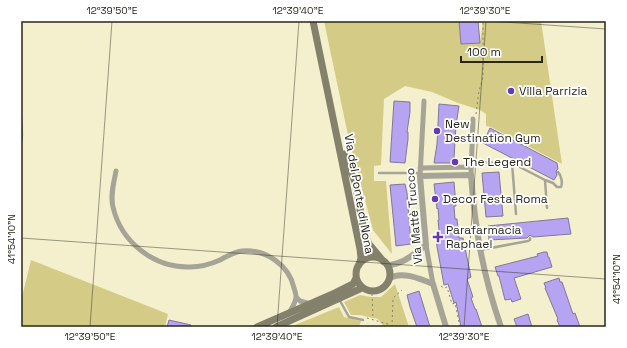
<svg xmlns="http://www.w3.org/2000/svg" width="627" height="348" font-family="'Space Grotesk',sans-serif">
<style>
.green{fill:#d4cb87}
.building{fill:#b6a3f2;stroke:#7f7997}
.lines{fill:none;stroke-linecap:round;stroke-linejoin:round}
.path{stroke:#87846d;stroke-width:1;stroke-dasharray:2 3;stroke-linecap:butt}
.service{stroke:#a6a496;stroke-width:2.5}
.minor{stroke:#a6a496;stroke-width:5}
.tertiary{stroke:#a6a496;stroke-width:6}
.secondary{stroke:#83816b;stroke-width:7}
.ticks{fill:none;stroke:#29271a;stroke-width:1;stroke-opacity:0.45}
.poi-dot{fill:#6439b1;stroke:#fff;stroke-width:1.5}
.labels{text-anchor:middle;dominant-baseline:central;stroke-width:3.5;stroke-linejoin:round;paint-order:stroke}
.poi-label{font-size:12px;fill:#29271a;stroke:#fff;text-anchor:start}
.street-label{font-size:12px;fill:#29271a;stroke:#fff}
.neatline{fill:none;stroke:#29271a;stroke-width:1.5}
.ticks-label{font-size:10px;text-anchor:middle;fill:#29271a}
</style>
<rect width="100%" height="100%" fill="#f4f0cd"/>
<path class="green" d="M 324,21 L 459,21 L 461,44 L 480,43 L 483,21 L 541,21 L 562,164 L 491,127 L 486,126 L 486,114 L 480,110 L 458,103 L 432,92 L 405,86 L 384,99 L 381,165 L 374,166 L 374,181 L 386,181 L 392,254 L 373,230 L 349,140 Z
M 31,260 L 168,314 L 165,327 L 21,327 L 21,301 Z
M 395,284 L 409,327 L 384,327 L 378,319 L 360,315 L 351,315 L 344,302 L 360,295 L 371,297 L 381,297 Z
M 339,307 L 344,317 L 361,321 L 359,327 L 290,327 Z"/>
<path class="building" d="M 459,21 L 478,21 L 480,43 L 461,44 Z
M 394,101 L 410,102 L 410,112 L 407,132 L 408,132 L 408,139 L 405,163 L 390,162 Z
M 439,104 L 459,106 L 456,125 L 454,158 L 455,158 L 455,163 L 434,163 L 437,144 Z
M 490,128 L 557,163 L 558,169 L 556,171 L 557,175 L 554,180 L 483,143 Z
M 499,172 L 503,216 L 486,217 L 482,173 Z
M 454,182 L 456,206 L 454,206 L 455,219 L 457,219 L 459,238 L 463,238 L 471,277 L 467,279 L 473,297 L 471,298 L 475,309 L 476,309 L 482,327 L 461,327 L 456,302 L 454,303 L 448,284 L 444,285 L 436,241 L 440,240 L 438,220 L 439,220 L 438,208 L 437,209 L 434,184 Z
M 405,184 L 407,193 L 411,244 L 396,246 L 390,185 Z
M 568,218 L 571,234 L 533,237 L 530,235 L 527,238 L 489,240 L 488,226 Z
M 544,252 L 547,252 L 548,257 L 549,257 L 552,267 L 514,278 L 521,299 L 512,302 L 511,299 L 505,300 L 499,276 L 498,276 L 495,267 L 538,256 L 537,254 Z
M 559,278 L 560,282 L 562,282 L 573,314 L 575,313 L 580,327 L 560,327 L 557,320 L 558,319 L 545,288 L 546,288 L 544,283 Z
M 419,291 L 430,327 L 417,327 L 410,307 L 407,295 Z
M 528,314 L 532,327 L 517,327 L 514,319 Z
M 169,320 L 191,325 L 191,327 L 167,327 Z"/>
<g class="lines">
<path class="path" d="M 476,114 L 479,91 L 483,77 L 483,21
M 441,286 L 444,288 L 447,287 L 452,304 L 455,303 L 460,327
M 372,294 L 373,319
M 367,318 L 391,325
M 392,327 L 393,298 L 402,290"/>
<path class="service" d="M 21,118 L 22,135 L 21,142
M 471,162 L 512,163 L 516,214
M 512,163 L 545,180 L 547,208
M 379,173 L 420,173
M 545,180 L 553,183 L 557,187 L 561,187 C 563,183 561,175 558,172
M 480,250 L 528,241 L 530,240 L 530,238
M 339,299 L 349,317 L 363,320"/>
<path class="minor" d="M 420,168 L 471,167
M 116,171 C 114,182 110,195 113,207 C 121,242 154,268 190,267 C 200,267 211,264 220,260 C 227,256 234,252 242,251 C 266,249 289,265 294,288 C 295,291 296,294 296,297 C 296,302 291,309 289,314
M 471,175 L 473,119
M 420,176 L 424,101
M 426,245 L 433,284
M 296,297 L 300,301 L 311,304"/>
<path class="tertiary" d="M 387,265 C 402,265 414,254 426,245 L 420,176 L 471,175 C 475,230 483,275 501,327
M 389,279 C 400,270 421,279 433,284 L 446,327"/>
<path class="secondary" d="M 313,21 L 360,249 L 361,258 L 359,265
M 344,154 L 355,182 L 365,236 L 369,244 L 384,262
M356 274a17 17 0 1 1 34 0a17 17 0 1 1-34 0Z
M 257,327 L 335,293 L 353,284 L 356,278
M 276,327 L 362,288"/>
</g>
<path class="ticks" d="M 490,21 L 606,29M 21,238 L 606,279M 90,327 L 112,21M 277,327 L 299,21M 464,327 L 486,21"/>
<g class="poi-dot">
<circle cx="511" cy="91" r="4"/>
<circle cx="437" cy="131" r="4"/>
<circle cx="455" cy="162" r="4"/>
<circle cx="435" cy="199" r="4"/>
<path d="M436 231h4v4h4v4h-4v4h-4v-4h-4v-4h4z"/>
</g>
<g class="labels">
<g class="poi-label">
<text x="519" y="91">Villa Parrizia</text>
<text x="445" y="124">New<tspan x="445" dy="14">Destination Gym</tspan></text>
<text x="463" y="162">The Legend</text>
<text x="443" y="199">Decor Festa Roma</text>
<text x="446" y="230">Parafarmacia<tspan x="446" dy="14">Raphael</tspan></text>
</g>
<g class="street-label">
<text transform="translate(359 194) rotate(80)">Via del Ponte di Nona</text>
<text transform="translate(414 216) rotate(-95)">Via Mattè Trucco</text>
</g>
</g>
<rect width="627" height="348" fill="none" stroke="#ffffff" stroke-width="44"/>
<path d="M461 56v6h81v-6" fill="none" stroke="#29271a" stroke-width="2"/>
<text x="467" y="56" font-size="12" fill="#29271a" stroke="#ffffff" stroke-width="3" paint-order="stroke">100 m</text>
<rect x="22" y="22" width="583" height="304" class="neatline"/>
<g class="ticks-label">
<text x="112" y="14">12°39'50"E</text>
<text x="298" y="14">12°39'40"E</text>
<text x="485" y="14">12°39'30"E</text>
<text transform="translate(11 239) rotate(-90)" y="4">41°54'10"N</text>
<text transform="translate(616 279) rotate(-90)" y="4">41°54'10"N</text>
<text x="90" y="340">12°39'50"E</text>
<text x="277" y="340">12°39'40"E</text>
<text x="464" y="340">12°39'30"E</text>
</g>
</svg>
